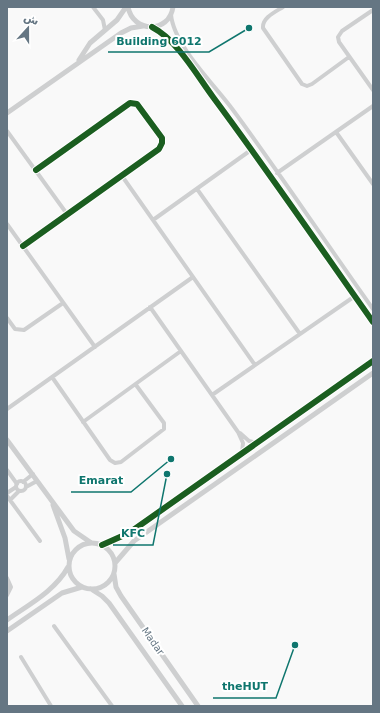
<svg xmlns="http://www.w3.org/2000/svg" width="380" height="713" font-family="'DejaVu Sans','Noto Sans Arabic',sans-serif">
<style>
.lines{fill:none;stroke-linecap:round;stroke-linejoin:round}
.minor{stroke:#cecfd0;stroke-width:4}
.tertiary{stroke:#cecfd0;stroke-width:5}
.cycleway-casing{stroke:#fff;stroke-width:8}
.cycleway{stroke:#1b5e20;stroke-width:6}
.labels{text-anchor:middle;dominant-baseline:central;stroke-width:4;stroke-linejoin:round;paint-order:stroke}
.street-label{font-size:10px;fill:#657683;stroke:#fff}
.leader{fill:none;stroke:#0f766e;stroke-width:1.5}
.callout-dot{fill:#0f766e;stroke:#fff;stroke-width:1.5}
.callout-label{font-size:11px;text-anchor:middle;font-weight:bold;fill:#0f766e;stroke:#fff;stroke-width:4;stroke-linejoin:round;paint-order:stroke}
</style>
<rect width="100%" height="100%" fill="#f9f9f9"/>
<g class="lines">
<path class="minor" d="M 93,7 L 103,20 L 105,30
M 283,7 C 275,12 262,18 263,28 L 302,84 L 307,86 L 312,84 L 349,57
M 373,10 L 342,31 L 338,37 L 339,42 L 373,90
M 171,14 C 173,45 215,85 233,110 C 281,175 326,243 373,309
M 152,27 C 177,40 196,74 213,97 C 268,171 320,247 373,322
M 7,131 L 67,214
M 336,132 L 373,184
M 277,173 L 373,106
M 122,176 L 255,365
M 197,189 L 300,334
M 153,220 L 251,150
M 7,224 L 95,347
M 23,246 L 159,149 L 162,143 L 162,138 L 137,104 L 130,103 L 36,170
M 150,307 L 238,432 L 243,443 L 242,453
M 7,318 L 15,329 L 24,330 L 63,303
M 52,377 L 110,460 L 115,463 L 121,462 L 164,429 L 164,423 L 136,385
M 212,395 L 355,296
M 7,409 L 193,277
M 83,422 L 181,351
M 240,433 L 249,441 L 257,443
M 7,470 L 17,484
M16 486a5 5 0 1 1 10 0a5 5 0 1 1-10 0Z
M 23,482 L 33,474
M 26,487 L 37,481
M 7,493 L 16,487
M 7,496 L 40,541
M 10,500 L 19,491
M 7,578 L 11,587 L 7,595
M 7,590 L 7,579
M 54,626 L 112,706
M 21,657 L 51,706"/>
<path class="tertiary" d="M 128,7 C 133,33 169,34 173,7
M 79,60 L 90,43 L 117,20 L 126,7
M 7,113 L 121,33 L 131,28 L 143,26
M 7,440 L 74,531 L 90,542
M 53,505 L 65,538 L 69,559
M69 566a23 23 0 1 1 46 0a23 23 0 1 1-46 0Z
M 102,545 L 129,533 L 373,361
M 115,563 L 134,541 L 373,373
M 114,574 L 116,587 L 121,596 L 198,706
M 91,589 L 102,596 L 109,603 L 182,706
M 7,620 C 28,605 55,591 68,567
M 7,631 L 62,593 L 82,587"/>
<defs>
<path id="cycleway" d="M 152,27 C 177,40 196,74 213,97 C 268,171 320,247 373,322
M 23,246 L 159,149 L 162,143 L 162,138 L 137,104 L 130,103 L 36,170
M 102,545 L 129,533 L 373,361"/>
</defs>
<use href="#cycleway" class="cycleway-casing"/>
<use href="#cycleway" class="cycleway"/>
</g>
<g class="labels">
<g class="street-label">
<text transform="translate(153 641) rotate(55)">Madar</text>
</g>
</g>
<path class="leader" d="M249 28L209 52H108M171 459L131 492H71M167 474L153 545H113M295 645L276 698H213"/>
<g class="callout-dot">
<circle cx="249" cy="28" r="4"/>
<circle cx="171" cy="459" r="4"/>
<circle cx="167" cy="474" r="4"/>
<circle cx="295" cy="645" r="4"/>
</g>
<g class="callout-label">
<text x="159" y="45">Building 6012</text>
<text x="101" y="484">Emarat</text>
<text x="133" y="537">KFC</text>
<text x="245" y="690">theHUT</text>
</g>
<rect width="380" height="713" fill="none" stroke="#657683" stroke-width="16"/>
<g transform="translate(28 28) rotate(21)" stroke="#ffffff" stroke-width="3" paint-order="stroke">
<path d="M0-3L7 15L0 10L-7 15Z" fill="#657683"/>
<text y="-6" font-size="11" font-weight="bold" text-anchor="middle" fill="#657683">ش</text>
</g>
</svg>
